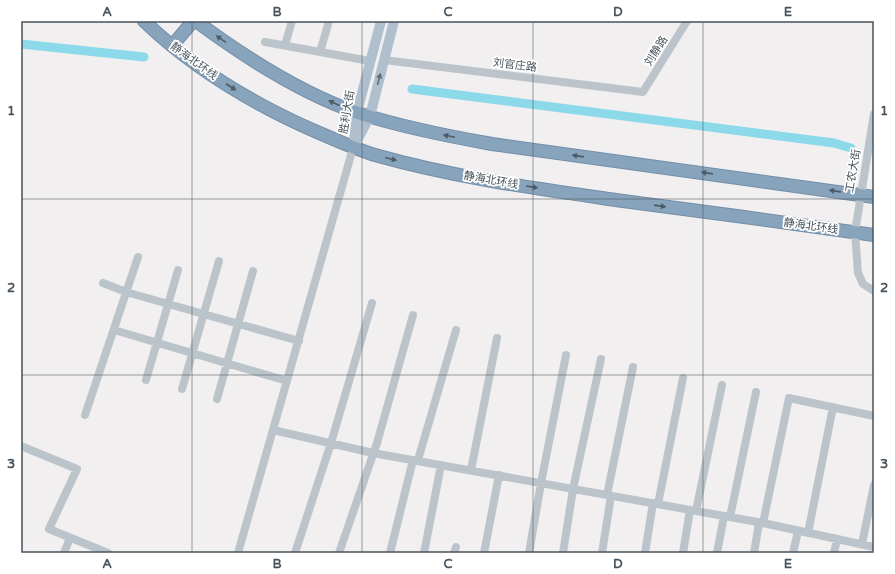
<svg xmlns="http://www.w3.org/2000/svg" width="895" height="574" font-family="'Varela Round','Noto Sans SC',sans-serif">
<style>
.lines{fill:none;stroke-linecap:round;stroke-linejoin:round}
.canal{stroke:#8cd9ea;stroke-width:9}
.highway-casing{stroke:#738ea8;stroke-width:14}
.minor{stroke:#bbc4cb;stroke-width:8}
.major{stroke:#afbfcd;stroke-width:10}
.highway{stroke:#88a3bc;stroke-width:12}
.oneway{fill:#4e5b66}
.oneway2{fill:#616e78}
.grid{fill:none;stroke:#47535c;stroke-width:1;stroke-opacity:0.55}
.labels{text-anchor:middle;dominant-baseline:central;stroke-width:3.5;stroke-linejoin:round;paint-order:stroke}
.street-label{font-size:11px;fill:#47535c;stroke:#fff}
.neatline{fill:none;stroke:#47535c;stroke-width:1.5}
.grid-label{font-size:13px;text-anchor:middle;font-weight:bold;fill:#47535c}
</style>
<rect width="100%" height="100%" fill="#f1efef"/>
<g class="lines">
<path class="canal" d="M 21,44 L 144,57
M 412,89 L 834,143 L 851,148"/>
<defs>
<path id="highway" d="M 144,21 C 194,69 255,105 317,132 C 336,140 355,149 375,155 C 456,178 540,189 623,201 C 707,212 790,223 874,235
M 196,21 C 243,56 303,94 358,113 C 401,127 447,136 492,144 L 874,197
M 172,46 L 193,21"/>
</defs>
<use href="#highway" class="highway-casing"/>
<path class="minor" d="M 265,42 L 370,61
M 285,45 L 292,21
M 320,52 L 329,21
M 384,60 L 643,92 L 687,21
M 874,114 L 855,232 L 858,273 L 863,284 L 874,291
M 103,283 L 126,292 L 299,341
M 114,330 L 287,381
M 146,380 L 178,270
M 182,389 L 219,261
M 217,399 L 253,271
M 85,415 L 138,257
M 273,430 L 373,453 L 763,523 L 874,547
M 21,446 L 77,469 L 49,529 L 108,553
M 418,460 L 456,330
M 471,470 L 497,338
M 607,495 L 633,367
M 658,504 L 683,378
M 696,511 L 722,385
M 730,517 L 756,392
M 763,523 L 789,398 L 874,416
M 808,533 L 833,407
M 862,544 L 874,485
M 64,553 L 70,538
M 238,553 L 353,148
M 295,553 L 331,443 L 372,303
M 339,553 L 377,443 L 413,315
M 390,553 L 413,460
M 424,553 L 441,465
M 454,553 L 456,547
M 484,553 L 499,475
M 529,553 L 541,483 L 566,355
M 563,553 L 573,489 L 601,359
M 602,553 L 611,496
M 645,553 L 653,503
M 683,553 L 690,510
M 717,553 L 724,516
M 754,553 L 759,523
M 793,553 L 798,531
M 834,553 L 837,539"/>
<path class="major" d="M 354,142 L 357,112 L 381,21
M 353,148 L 370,116 L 394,21"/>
<use href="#highway" class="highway"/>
</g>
<defs><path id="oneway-solid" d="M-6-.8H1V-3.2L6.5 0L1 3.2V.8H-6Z"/></defs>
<g class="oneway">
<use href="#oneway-solid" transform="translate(221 39) rotate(-145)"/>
<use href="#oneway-solid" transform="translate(231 87) rotate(33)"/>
<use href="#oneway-solid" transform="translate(334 103) rotate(-156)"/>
<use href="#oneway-solid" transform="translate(449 136) rotate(-168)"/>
<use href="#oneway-solid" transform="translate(578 156) rotate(-172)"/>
<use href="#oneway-solid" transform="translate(391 159) rotate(14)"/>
<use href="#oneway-solid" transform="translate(707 173) rotate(-172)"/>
<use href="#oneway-solid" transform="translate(532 187) rotate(9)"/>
<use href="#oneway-solid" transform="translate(835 191) rotate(-172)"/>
<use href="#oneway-solid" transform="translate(660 206) rotate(8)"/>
</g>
<use class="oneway2" href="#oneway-solid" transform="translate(379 79) rotate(-76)"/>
<path class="grid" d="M 192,21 L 192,553M 362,21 L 362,553M 533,21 L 533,553M 703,21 L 703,553M 21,199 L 874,199M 21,375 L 874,375"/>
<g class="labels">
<g class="street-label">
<text transform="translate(656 51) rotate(-58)">刘静路</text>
<text transform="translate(194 61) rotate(36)">静海北环线</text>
<text transform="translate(515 65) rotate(7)">刘官庄路</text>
<text transform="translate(347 112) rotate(-80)">胜利大街</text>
<text transform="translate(853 171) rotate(-80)">工农大街</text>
<text transform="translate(491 180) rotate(10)">静海北环线</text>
<text transform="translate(811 226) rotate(8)">静海北环线</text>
</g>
</g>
<rect width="895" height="574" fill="none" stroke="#ffffff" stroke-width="44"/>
<rect x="22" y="22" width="851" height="530" class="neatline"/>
<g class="grid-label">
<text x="107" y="16">A</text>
<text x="277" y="16">B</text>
<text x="448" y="16">C</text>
<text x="618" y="16">D</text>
<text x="788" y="16">E</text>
<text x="11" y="115">1</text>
<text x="884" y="115">1</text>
<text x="11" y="292">2</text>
<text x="884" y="292">2</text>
<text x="11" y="468">3</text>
<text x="884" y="468">3</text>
<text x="107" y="568">A</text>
<text x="277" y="568">B</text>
<text x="448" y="568">C</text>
<text x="618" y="568">D</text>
<text x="788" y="568">E</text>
</g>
</svg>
